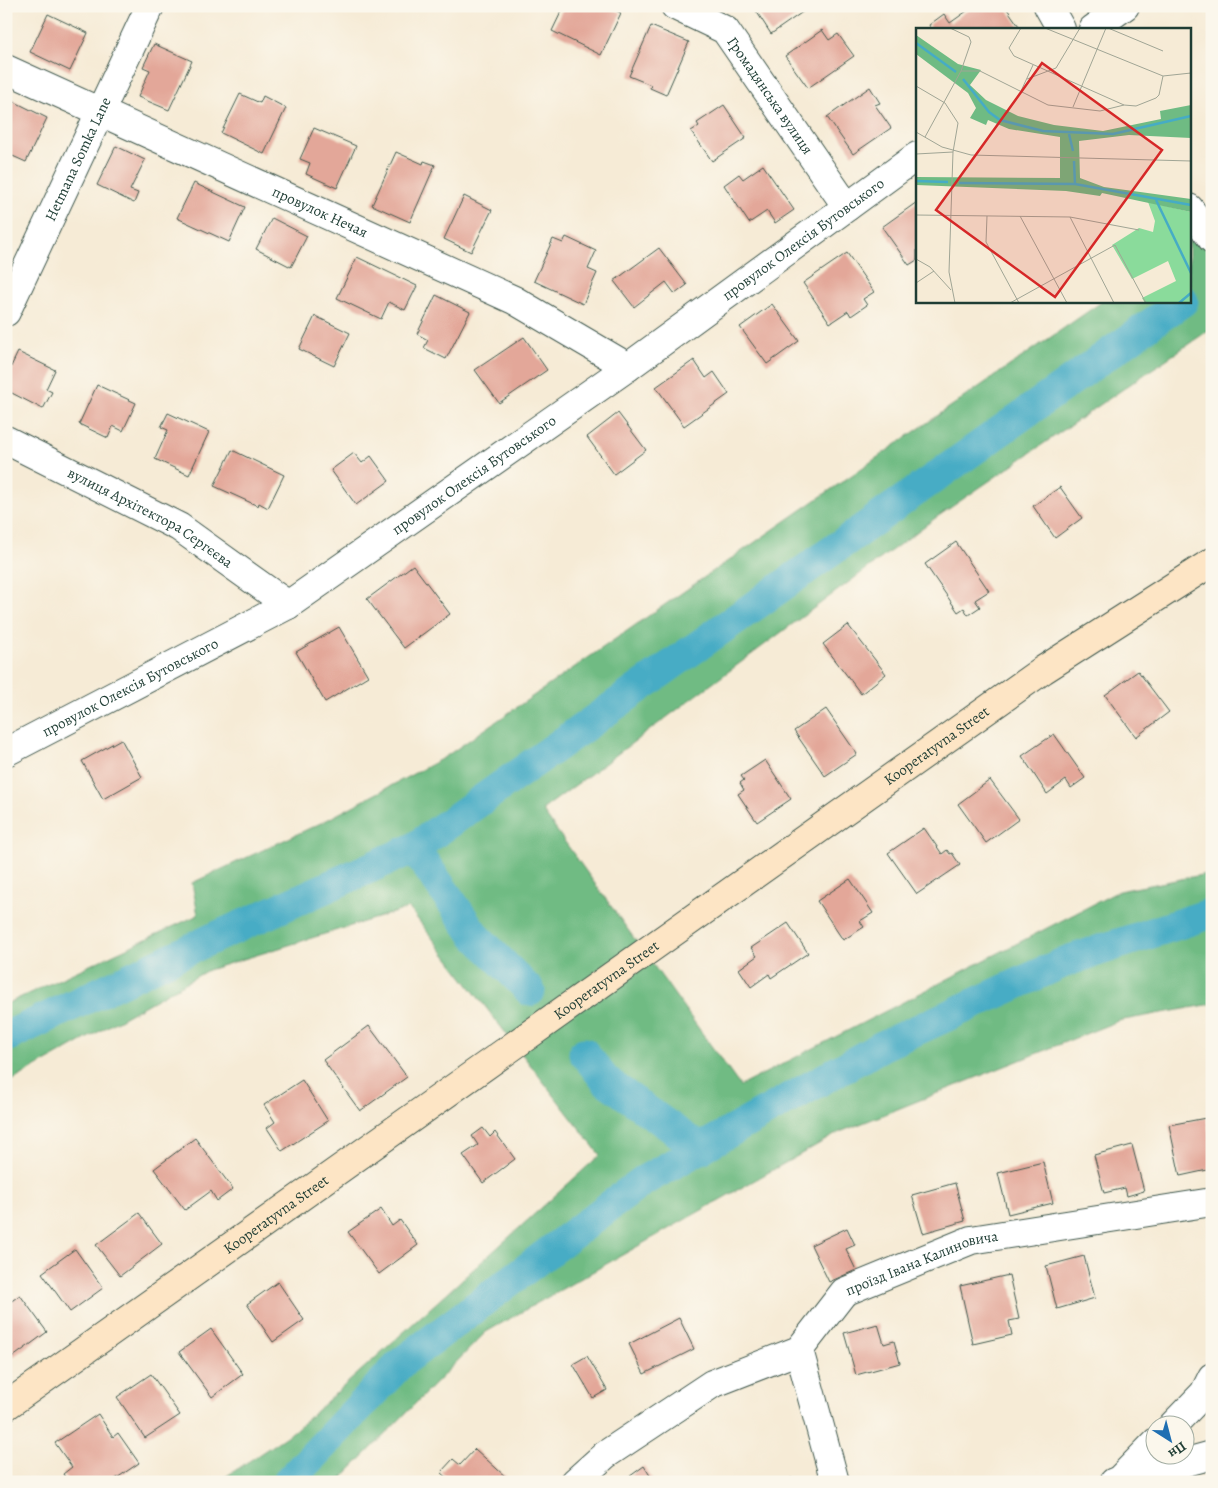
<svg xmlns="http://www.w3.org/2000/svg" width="1218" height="1488" font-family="Alegreya,serif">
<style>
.forest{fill:#6fbb83;stroke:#477c5c}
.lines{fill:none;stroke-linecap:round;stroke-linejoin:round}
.canal{stroke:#46acc5;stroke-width:31}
.building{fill:#e3a799}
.street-casing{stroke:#3f574c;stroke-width:30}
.secondary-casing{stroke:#3f574c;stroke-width:30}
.street{stroke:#fff;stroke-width:28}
.secondary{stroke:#fde5c5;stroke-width:28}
.labels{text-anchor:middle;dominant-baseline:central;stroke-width:4;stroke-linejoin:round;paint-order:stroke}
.street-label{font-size:15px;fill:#1f3d34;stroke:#fbf7ec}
.inset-river{fill:none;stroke:#46acc5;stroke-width:2.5}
.inset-road{fill:none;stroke:#a0a595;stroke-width:1}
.view{fill:#d62828;fill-opacity:0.15;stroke:#d62828;stroke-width:2.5}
.inset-edge{fill:none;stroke:#1f3d34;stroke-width:2.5}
</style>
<rect width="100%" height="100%" fill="#fbf7ec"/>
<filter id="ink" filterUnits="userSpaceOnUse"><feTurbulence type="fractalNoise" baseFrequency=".02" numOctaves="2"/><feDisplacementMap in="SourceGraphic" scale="10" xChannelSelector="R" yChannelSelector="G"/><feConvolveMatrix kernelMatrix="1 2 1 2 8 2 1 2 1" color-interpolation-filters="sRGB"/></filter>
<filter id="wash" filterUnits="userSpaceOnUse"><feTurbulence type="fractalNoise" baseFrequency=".0096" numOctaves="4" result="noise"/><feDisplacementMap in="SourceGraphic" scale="20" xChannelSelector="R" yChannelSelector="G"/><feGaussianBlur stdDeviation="1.12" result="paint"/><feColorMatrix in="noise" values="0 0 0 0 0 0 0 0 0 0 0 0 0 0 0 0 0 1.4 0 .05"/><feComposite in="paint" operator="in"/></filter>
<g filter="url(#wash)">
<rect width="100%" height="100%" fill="#f6ebd6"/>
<path class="forest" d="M 1212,226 L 1212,328 L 934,519 L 542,810 L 740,1086 L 1119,891 L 1212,873 L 1212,1004 L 1118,1021 L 840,1132 L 486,1332 L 338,1482 L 218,1482 L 294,1431 L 600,1155 L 409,908 L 208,970 L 6,1084 L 6,1004 L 198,915 L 192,883 L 323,822 L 445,757 L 1103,301 L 1189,301 L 1189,242 Z"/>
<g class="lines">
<path class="canal" d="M 414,848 L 474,934 L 530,991
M 6,1037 L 207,941 L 414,848 L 1183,301
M 584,1053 L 606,1081 L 701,1149
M 288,1482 L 401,1363 L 643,1181 L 882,1046 L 1067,961 L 1212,913"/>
</g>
<g id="blocks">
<path class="building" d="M 564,6 L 607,6 L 621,13 L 601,55 L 552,31 Z
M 753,6 L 801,6 L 804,11 L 771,34 Z
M 974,6 L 1005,6 L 1021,29 L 931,29 L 929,25 L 944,14 L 950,23 Z
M 48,14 L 88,33 L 70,71 L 30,52 Z
M 651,26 L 689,42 L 666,95 L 650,88 L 651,85 L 629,76 Z
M 822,30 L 829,40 L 838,34 L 854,56 L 808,88 L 785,56 Z
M 154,44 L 192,61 L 169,110 L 138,97 L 150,70 L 143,67 Z
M 870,87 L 880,103 L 875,105 L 891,128 L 853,154 L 827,117 Z
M 240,94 L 260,103 L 263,96 L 286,108 L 264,154 L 221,133 Z
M 11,100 L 47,118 L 26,162 L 6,153 L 6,110 Z
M 724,105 L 746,138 L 712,161 L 691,131 L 699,126 L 697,123 Z
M 314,128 L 356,146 L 337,188 L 306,174 L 310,163 L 300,159 Z
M 116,146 L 145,160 L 130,190 L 138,193 L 134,203 L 97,185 Z
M 396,152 L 423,164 L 424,161 L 435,165 L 410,222 L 372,205 Z
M 763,165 L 794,210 L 775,223 L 767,211 L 749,223 L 724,185 L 739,174 L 743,179 Z
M 194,183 L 245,207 L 229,242 L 177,218 Z
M 464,196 L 492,210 L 471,252 L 444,239 Z
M 917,202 L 917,260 L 909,265 L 882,227 Z
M 272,218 L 307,236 L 291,267 L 256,249 Z
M 566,237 L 596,251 L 588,269 L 597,273 L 583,304 L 534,281 L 553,239 L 563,243 Z
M 659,248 L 687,285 L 675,294 L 666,282 L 634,307 L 614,281 Z
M 847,253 L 874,292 L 863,299 L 867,305 L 851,316 L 848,311 L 830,323 L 803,283 Z
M 357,257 L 417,286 L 405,310 L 389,302 L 381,319 L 337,298 Z
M 436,295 L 470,312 L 446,359 L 424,348 L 428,340 L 417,334 Z
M 772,304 L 799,341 L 767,364 L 740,327 Z
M 315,316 L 350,333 L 334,366 L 299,349 Z
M 524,337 L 547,370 L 499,403 L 475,370 Z
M 18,352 L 55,370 L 46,389 L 52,392 L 43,409 L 6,390 L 6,377 Z
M 694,360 L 706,378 L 714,372 L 729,394 L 684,426 L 656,387 Z
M 97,385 L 136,403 L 123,431 L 113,426 L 108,438 L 79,424 Z
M 168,413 L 209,432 L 189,475 L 155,459 L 168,430 L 161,427 Z
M 618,413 L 646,450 L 614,474 L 587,437 Z
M 232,450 L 284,475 L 268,508 L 259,503 L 258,506 L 214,486 Z
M 354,453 L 362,463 L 371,456 L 389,481 L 356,505 L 331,470 Z
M 1060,487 L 1082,518 L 1055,538 L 1033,506 Z
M 956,542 L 989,591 L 975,600 L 980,607 L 968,615 L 964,608 L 958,612 L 925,564 Z
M 413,565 L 450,614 L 404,648 L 367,599 Z
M 848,625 L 886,674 L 861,694 L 823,644 Z
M 339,627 L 368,676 L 325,702 L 296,652 Z
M 1138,671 L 1169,712 L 1136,737 L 1105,695 Z
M 826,709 L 857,754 L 825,776 L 794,731 Z
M 1054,734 L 1085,778 L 1071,788 L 1066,780 L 1047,794 L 1022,756 Z
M 121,739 L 142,777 L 103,799 L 82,761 Z
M 765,760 L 791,799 L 757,822 L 738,794 L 744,790 L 740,783 L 744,780 L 741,776 Z
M 990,780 L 1019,819 L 986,843 L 958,804 Z
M 924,828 L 942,854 L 947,850 L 950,854 L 952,853 L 960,865 L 917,894 L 888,853 Z
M 850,879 L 873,913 L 860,921 L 864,927 L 843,940 L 817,901 Z
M 788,923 L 808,953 L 771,978 L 769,974 L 751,987 L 739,969 L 757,956 L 751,948 Z
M 369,1026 L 407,1077 L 360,1111 L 323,1060 Z
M 302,1080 L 328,1121 L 282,1151 L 267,1128 L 275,1122 L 264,1105 Z
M 1206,1118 L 1212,1145 L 1212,1169 L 1180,1176 L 1169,1125 Z
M 483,1128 L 490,1137 L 495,1132 L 515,1159 L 483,1183 L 463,1155 L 478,1145 L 472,1136 Z
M 195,1138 L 233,1189 L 217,1201 L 211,1191 L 185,1210 L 154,1169 Z
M 1132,1145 L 1144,1191 L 1127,1196 L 1125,1188 L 1104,1193 L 1094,1155 Z
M 1043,1162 L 1053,1203 L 1008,1214 L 998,1173 Z
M 955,1183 L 965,1221 L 923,1233 L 912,1195 Z
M 381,1209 L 392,1226 L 400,1220 L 418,1245 L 379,1274 L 348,1232 Z
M 139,1213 L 162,1244 L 120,1276 L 96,1245 Z
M 847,1228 L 855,1245 L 846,1249 L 856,1270 L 829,1282 L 811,1245 Z
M 75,1249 L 103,1288 L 70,1312 L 42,1273 Z
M 1084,1256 L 1095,1298 L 1057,1309 L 1046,1266 Z
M 1009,1275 L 1019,1319 L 1009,1321 L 1012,1335 L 973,1344 L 960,1286 Z
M 278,1282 L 304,1320 L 273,1342 L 247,1304 Z
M 20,1295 L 47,1332 L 9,1360 L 6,1356 L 6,1305 Z
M 679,1318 L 694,1349 L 644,1374 L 629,1344 Z
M 878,1324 L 884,1344 L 894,1341 L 900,1363 L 856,1375 L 844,1333 Z
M 211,1329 L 243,1374 L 212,1397 L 179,1352 Z
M 587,1356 L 607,1390 L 593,1398 L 573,1364 Z
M 151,1374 L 180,1415 L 145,1438 L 117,1397 Z
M 98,1414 L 113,1437 L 118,1433 L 139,1463 L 111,1482 L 68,1482 L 63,1474 L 72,1467 L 55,1443 Z
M 475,1449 L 507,1478 L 504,1482 L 452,1482 L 441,1472 L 453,1459 L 460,1465 Z
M 644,1466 L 654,1482 L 622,1482 Z
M 792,1478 L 793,1482 L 778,1482 L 778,1481 Z"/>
</g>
</g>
<g filter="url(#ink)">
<use href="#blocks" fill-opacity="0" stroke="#3f574c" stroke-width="1"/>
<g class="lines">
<defs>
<g id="street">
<path id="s1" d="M 675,6 L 725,30 L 847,207"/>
<path d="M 1048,6 L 1061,29"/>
<path d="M 1093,29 L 1125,6"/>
<path id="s2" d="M 6,69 L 514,300 L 628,367"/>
<path d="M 1189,208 L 1212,239"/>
<path id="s3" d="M 6,312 L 150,6"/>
<path id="s4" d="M 6,440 L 179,527 L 288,605"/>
<path id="s5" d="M 6,752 L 288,605 L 628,367 L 917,156"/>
<path d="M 799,1350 L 835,1482"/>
<path d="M 1172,1426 L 1204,1393 L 1212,1377"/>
<path d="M 1118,1481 L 1156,1442"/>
<path id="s6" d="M 575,1482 L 605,1455 L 712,1384 L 799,1350 L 844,1292 L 971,1240 L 1212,1202"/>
<path d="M 1114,1482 L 1212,1455"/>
</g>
<g id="secondary">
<path id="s7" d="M 6,1406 L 1043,670 L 1212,562"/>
</g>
</defs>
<use href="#street" class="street-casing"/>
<use href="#secondary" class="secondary-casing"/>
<use href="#street" class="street"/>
<use href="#secondary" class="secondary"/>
</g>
</g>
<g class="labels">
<g class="street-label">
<text stroke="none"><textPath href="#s1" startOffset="135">Громадянська вулиця</textPath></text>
<text stroke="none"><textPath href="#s3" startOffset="169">Hetmana Somka Lane</textPath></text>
<text stroke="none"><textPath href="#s2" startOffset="345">провулок Нечая</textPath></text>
<text stroke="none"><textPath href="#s5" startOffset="950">провулок Олексія Бутовського</textPath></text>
<text stroke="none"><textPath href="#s5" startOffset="545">провулок Олексія Бутовського</textPath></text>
<text stroke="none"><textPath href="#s4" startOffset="164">вулиця Архітектора Сергєєва</textPath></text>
<text stroke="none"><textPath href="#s5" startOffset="140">провулок Олексія Бутовського</textPath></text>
<text stroke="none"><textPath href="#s7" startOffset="1141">Kooperatyvna Street</textPath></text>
<text stroke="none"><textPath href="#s7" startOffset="736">Kooperatyvna Street</textPath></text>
<text stroke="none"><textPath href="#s7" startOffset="331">Kooperatyvna Street</textPath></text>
<text stroke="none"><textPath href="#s6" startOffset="419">проїзд Івана Калиновича</textPath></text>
</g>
</g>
<g transform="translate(916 28)">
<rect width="275" height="275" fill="#f6ebd6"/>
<path d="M 232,174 L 275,184 L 275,275 L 229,275 L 226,270 L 260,253 L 252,233 L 216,251 L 196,217 L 223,200 L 237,204 L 239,193 Z" fill="#8adb9b"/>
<path d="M 0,7 L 42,36 L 65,42 L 54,57 L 70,72 L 102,88 L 138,97 L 187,103 L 245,91 L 244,83 L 275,77 L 275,110 L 213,107 L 163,113 L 164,150 L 188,159 L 275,171 L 275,184 L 186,165 L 184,168 L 150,163 L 0,157 L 0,149 L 144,150 L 144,109 L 93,101 L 72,92 L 70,97 L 54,90 L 60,80 L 52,65 L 0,26 Z" fill="#6fbb83"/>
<path class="inset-river" d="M 0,15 L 40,44M 47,51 L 73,84 L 84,92 L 127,103 L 197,106 L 275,88M 153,106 L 157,123M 158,133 L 159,156M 0,153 L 32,154M 43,155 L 159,156 L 275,177M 240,172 L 275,245M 263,275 L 275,265"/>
<path class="inset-road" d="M 105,0 L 93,20 L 98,28 L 208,77M 129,0 L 247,48 L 275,45M 192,0 L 247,23M 45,43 L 64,43 L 132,77 L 184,83 L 208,77 L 220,78 L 240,70 L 243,67 L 247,48M 111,51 L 140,40 L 164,0M 0,58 L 29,75 L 42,95 L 37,124 L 33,244 L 39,275M 105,63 L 117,37M 157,79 L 190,0M 0,104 L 26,119 L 55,127 L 275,133M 9,109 L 45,43 L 55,14 L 53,9 L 34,0M 0,126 L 37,124M 0,187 L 154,189 L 223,202M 71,188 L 70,214 L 103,275M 104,188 L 151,275M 154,189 L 198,275M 0,231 L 14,239 L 35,262M 0,255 L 18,243M 94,275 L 199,217 L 230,275"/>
<path class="view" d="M 126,35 L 246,122 L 139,269 L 20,182 Z"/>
<rect width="275" height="275" class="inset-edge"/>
</g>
<rect width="1218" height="1488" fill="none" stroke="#fbf7ec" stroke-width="25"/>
<g transform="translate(1170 1440) rotate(144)"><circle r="24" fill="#fbf7ec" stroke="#a3ada2"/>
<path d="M0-4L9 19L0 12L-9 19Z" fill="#1f6fb2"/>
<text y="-8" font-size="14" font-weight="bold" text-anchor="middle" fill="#1f3d34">Пн</text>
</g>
</svg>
